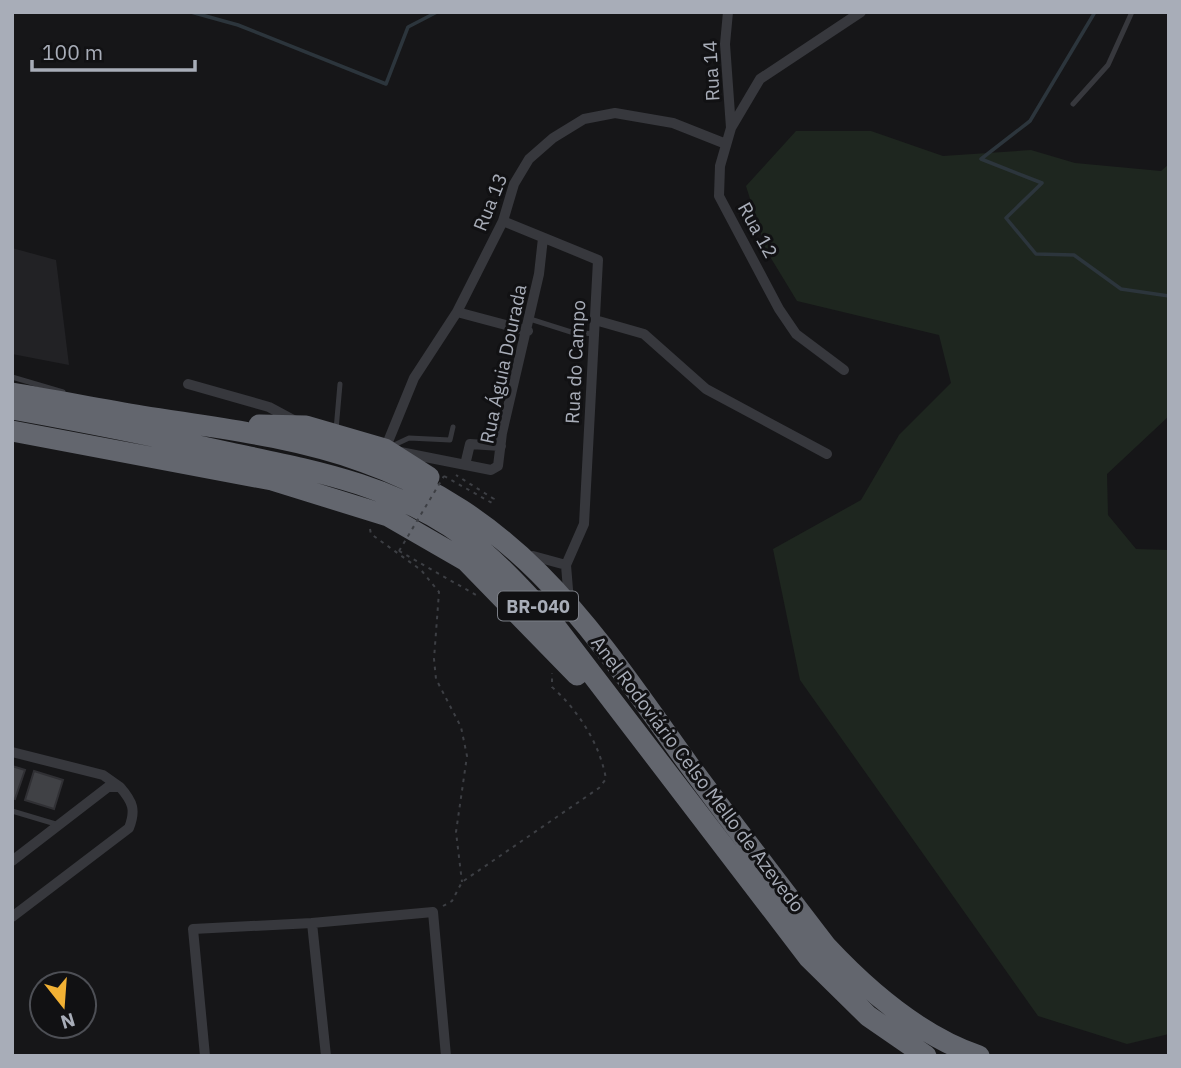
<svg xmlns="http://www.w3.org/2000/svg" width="1181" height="1068" font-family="'IBM Plex Sans',sans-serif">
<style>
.built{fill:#222225}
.green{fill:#1e261f}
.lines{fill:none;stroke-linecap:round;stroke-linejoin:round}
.stream{stroke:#2c353c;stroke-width:3.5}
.building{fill:#404145;stroke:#303034;stroke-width:2}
.path{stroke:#3d3f44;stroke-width:2;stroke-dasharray:3.5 5;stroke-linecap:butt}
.lane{stroke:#37383d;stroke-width:5}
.street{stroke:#37383d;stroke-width:10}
.highway{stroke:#63666e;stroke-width:21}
.path-bridge{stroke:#3d3f44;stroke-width:2;stroke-dasharray:3.5 5;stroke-linecap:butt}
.labels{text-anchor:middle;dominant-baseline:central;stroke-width:6;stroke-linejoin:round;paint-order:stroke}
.shield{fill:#111113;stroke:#7b7e86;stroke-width:2}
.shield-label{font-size:18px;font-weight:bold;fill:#a8adb8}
.street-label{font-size:19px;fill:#a8adb8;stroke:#111113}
</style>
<rect width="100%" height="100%" fill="#161618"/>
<path class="built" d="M 12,248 L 56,260 L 69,365 L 12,354 Z"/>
<path class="green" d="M 796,131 L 871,131 L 943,156 L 1031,150 L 1075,163 L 1161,171 L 1169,164 L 1169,416 L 1107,474 L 1108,515 L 1136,549 L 1169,550 L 1169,1034 L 1127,1044 L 1038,1016 L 800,680 L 773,549 L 861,500 L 899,435 L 951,383 L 939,335 L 797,301 L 766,250 L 746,186 Z"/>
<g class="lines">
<path class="stream" d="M 191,12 L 238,25 L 386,84 L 408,27 L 437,12
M 1095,12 L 1030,121 L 981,159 L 1042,183 L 1006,218 L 1036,254 L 1074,255 L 1121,289 L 1169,296"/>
</g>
<path class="building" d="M 12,766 L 25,770 L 15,799 L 12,798 Z
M 34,771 L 63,780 L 54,809 L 25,800 Z"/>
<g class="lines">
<path class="path" d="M 444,476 L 492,503 L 494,499 L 456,475
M 370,529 L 371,534 L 421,570 L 439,592 L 434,659 L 436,679 L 461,727 L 467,756 L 456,832 L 462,882
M 399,551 L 476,595
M 443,906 L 452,901 L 462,882 L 599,788 L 606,779 C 600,744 578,710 552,687 L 552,673"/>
<path class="lane" d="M 1073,104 L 1108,65 L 1132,12
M 530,319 L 571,332 L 595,334
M 12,377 L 63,392
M 336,430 L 340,384
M 392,446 L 409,438 L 450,440 L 453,427
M 12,811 L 59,825"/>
<path class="street" d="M 728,12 L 725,44 L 731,128
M 503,221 L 598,260 L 584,524 L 566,565 L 569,602
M 543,238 L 539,274 L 502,433 L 498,466 L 491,470 L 385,449 L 414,378 L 457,312 L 503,221 L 514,184 L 529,159 L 553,138 L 584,119 L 615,113 L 673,123 L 726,144
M 457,312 L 528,331
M 595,320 L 644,334 L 706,389 L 827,454
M 844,370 L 796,334 L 779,309 L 719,196 L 720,166 L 731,128 L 760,79 L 861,12
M 188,384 L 269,407 L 297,422
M 465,465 L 470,444 L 501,446
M 533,556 L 566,565
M 12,752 L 103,775 L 120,787
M 12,861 L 108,787 L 120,787 C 133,802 136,810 129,828 L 12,917
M 312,923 L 326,1056
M 205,1056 L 193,929 L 312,923 L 433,912 L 446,1056"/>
<path class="highway" d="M 12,393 C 55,400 99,409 142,416 C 217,428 292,436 364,462 C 524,519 595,634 689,765 C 734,826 780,886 826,946 C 868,991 920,1036 979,1056
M 12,409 C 84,422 155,436 226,452 C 311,470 393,484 465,537 C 496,560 523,590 549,618 L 809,958 L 868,1016 L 926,1056
M 259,425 L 306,426 L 385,449 L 429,477
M 12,431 L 272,480 L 388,516 L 466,561 L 577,675"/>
<path class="path-bridge" d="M 399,551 L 444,476"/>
</g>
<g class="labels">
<rect class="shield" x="498" y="591.5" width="80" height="29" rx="5"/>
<g class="shield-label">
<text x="538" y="606">BR-040</text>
</g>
<g class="street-label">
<text transform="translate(711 71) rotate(-93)">Rua 14</text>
<text transform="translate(490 202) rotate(-68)">Rua 13</text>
<text transform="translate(758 230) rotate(61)">Rua 12</text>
<text transform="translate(575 362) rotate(-87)">Rua do Campo</text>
<text transform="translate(503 364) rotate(-78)">Rua Águia Dourada</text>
<text transform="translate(698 774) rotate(53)">Anel Rodoviário Celso Mello de Azevedo</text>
</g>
</g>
<rect width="1181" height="1068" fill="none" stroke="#a8adb8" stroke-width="28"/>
<g transform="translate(63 1005) rotate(163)"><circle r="33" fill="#111113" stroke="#4d4f55" stroke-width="2"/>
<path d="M0-5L12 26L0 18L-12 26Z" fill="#f2b134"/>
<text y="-10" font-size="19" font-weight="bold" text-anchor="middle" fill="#a8adb8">N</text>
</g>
<path d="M32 60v10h163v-10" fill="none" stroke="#a8adb8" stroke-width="3.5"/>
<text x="42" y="60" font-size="21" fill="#a8adb8" stroke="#111113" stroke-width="5" paint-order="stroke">100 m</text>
</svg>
